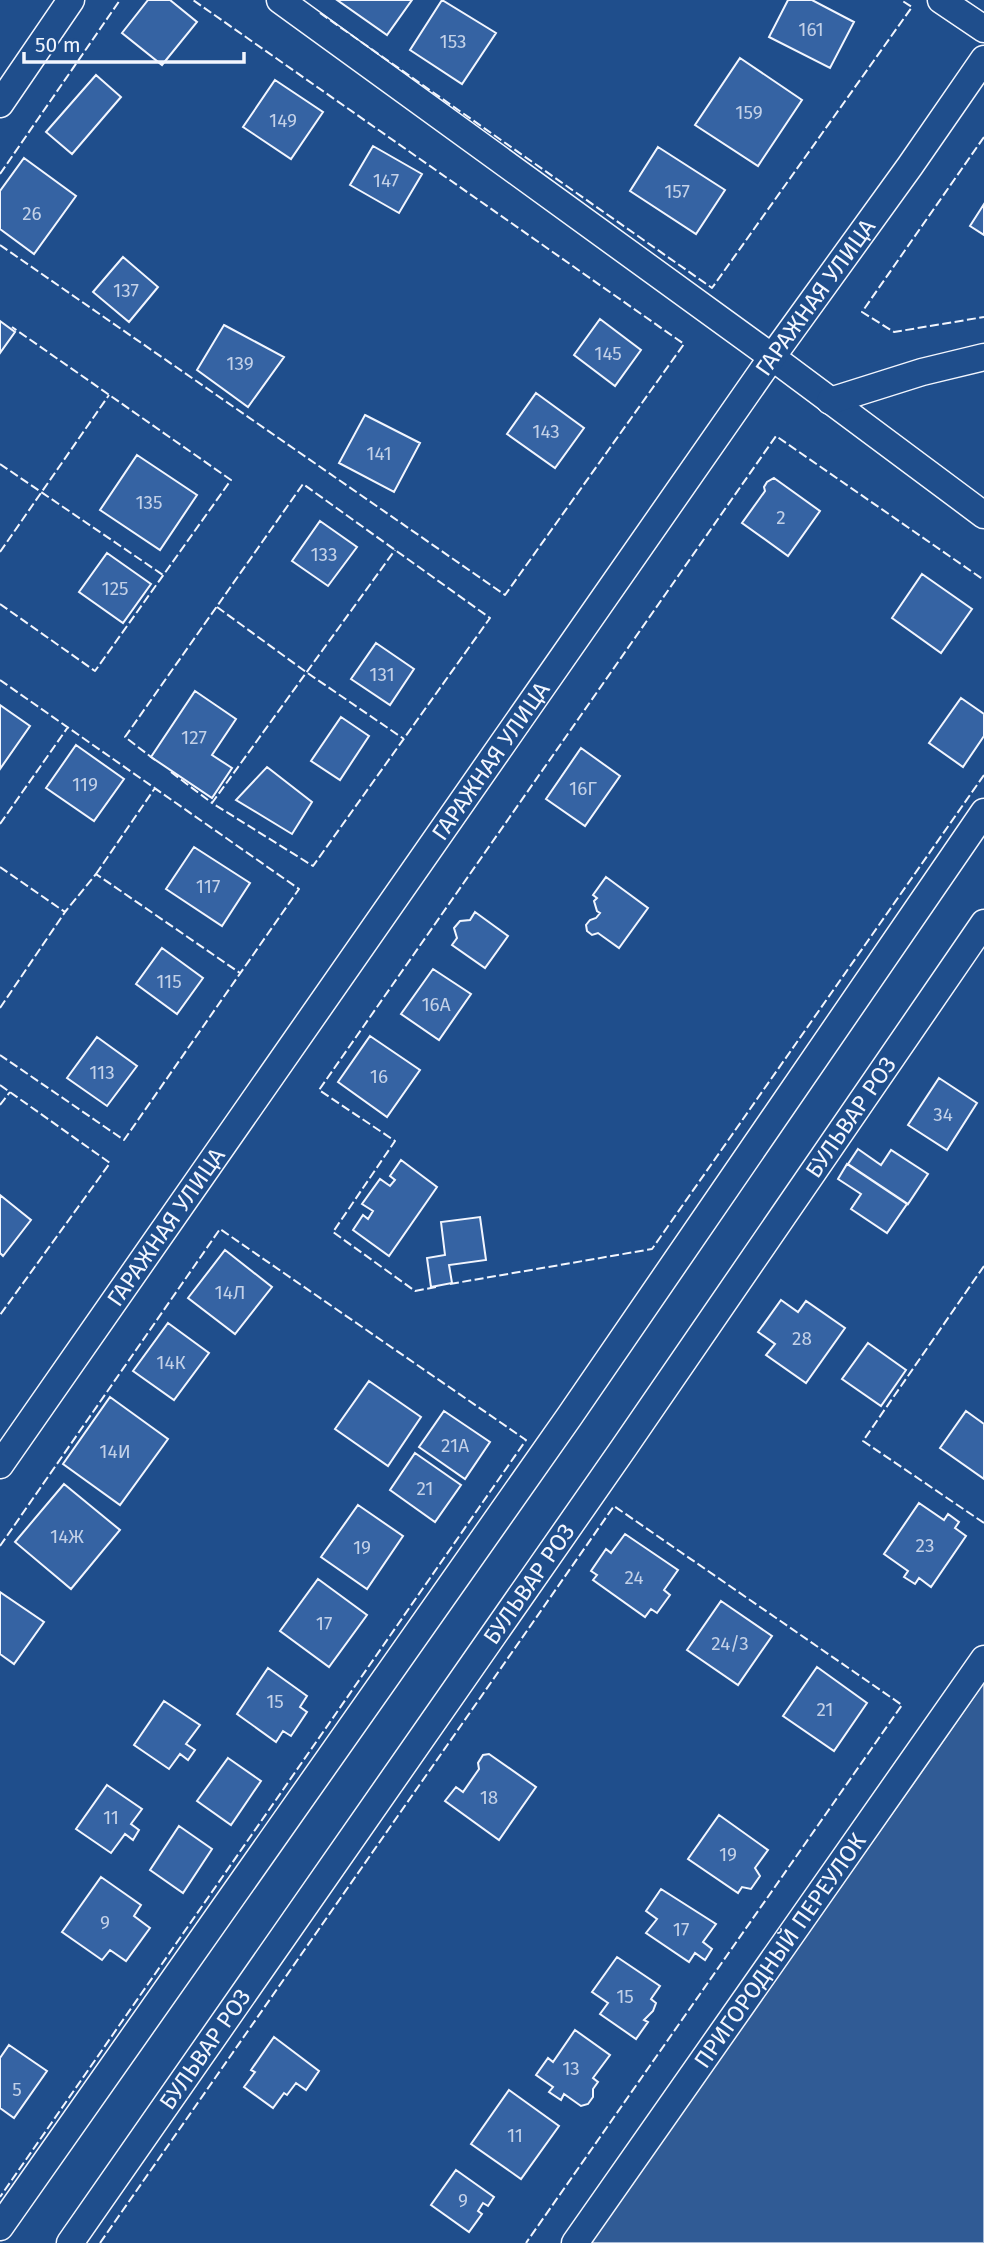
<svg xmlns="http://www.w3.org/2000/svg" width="984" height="2243" font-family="'Fira Sans',sans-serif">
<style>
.built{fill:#305b95;stroke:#a8bbd7;stroke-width:2}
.building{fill:#3563a3;stroke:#f2f6ff;stroke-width:2}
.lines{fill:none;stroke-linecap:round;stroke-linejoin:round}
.minor-casing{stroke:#f2f6ff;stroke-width:29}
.minor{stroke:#1f4e8c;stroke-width:26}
.fence{stroke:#f2f6ff;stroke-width:2;stroke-dasharray:9 3.5;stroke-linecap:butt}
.labels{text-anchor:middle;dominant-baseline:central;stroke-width:5;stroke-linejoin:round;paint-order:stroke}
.number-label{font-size:19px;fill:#c3d1e8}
.street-label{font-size:23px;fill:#f2f6ff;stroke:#1f4e8c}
</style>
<rect width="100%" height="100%" fill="#1f4e8c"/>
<path class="built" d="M 984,1682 L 984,2243 L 587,2243 L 925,1767 Z"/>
<path class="building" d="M 148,0 L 170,0 L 197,22 L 162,65 L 122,33 Z
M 337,0 L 412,0 L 387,35 Z
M 442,0 L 496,33 L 462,84 L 410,50 Z
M 788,0 L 812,0 L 854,22 L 830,68 L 769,37 Z
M 740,58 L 802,100 L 758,166 L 695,125 Z
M 96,75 L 121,97 L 72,154 L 46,132 Z
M 275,80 L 323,112 L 291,159 L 243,127 Z
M 373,146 L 422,174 L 399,213 L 350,185 Z
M 658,147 L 725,190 L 696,234 L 630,191 Z
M 24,158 L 76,196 L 34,254 L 0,229 L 0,191 Z
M 984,204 L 984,235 L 970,226 Z
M 123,257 L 158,287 L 129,322 L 93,292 Z
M 600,319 L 641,350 L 615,386 L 574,355 Z
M 0,321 L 15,332 L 0,353 Z
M 224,325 L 284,357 L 248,407 L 197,370 Z
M 536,393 L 584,428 L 555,468 L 507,434 Z
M 365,415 L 420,443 L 394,492 L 339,463 Z
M 137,455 L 197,495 L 160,550 L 100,510 Z
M 774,478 L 820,511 L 788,556 L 742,523 L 765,491 L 764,487 L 767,482 Z
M 320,521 L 357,547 L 328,586 L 292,561 Z
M 107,553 L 151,584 L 123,623 L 79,592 Z
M 922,574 L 972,609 L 941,653 L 892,618 Z
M 376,643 L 414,669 L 390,705 L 351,679 Z
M 195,691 L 236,719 L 212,755 L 232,768 L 212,798 L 151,757 Z
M 961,698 L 984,714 L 984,736 L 963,767 L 929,743 Z
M 0,705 L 30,726 L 0,769 Z
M 341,717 L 369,736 L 340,780 L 311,761 Z
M 76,745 L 124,779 L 94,821 L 46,788 Z
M 581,748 L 620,776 L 585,826 L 546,799 Z
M 267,767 L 312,802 L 292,834 L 236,800 Z
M 194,847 L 250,883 L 222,926 L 166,889 Z
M 606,877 L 648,908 L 619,948 L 598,933 L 592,935 L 587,931 L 586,925 L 590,920 L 596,918 L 600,913 L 597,911 L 594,901 L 597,898 L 593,895 Z
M 475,912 L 508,936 L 485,968 L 452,945 L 457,938 L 454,928 L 460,921 L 470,920 Z
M 162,948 L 203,978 L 177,1014 L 136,984 Z
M 433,969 L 471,994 L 439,1040 L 401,1014 Z
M 370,1036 L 420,1070 L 387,1117 L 338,1082 Z
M 97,1037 L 137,1066 L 107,1106 L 67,1078 Z
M 939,1078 L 977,1103 L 947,1150 L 908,1125 Z
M 858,1149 L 881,1165 L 891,1150 L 928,1174 L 908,1204 L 848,1164 Z
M 401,1160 L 437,1187 L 389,1256 L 353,1230 L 363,1215 L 368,1219 L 373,1211 L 362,1204 L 380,1179 L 390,1186 L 395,1180 L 390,1176 Z
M 847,1164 L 907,1204 L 887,1233 L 851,1209 L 861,1194 L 838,1179 Z
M 0,1195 L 31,1220 L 3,1256 L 0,1253 Z
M 480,1217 L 486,1260 L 449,1265 L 452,1283 L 431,1287 L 427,1258 L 445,1255 L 441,1222 Z
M 225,1250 L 272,1287 L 235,1334 L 188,1298 Z
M 781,1300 L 798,1312 L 806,1301 L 845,1328 L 806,1383 L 766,1355 L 775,1344 L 758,1332 Z
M 168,1323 L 209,1353 L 174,1400 L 133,1371 Z
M 868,1343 L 906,1370 L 881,1406 L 842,1379 Z
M 369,1381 L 421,1417 L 388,1466 L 335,1429 Z
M 110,1397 L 168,1439 L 120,1505 L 63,1464 Z
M 444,1411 L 490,1442 L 465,1479 L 419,1447 Z
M 966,1411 L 984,1424 L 984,1479 L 940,1448 Z
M 415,1453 L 461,1485 L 435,1522 L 390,1490 Z
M 64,1484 L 120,1530 L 71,1589 L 15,1542 Z
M 919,1503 L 944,1520 L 948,1514 L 959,1522 L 955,1528 L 966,1536 L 931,1587 L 919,1578 L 915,1584 L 904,1577 L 908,1571 L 884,1554 Z
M 358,1505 L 403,1536 L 367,1589 L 321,1557 Z
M 625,1534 L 678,1570 L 664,1590 L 670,1595 L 657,1613 L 651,1609 L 645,1617 L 593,1580 L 597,1575 L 591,1571 L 606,1549 L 611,1553 Z
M 318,1579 L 367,1615 L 329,1667 L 280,1631 Z
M 0,1592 L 44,1622 L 14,1664 L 0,1654 Z
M 721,1601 L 772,1636 L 738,1685 L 687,1650 Z
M 817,1667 L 867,1703 L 834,1751 L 783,1716 Z
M 268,1668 L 307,1696 L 300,1707 L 307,1712 L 291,1736 L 283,1731 L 276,1742 L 237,1714 Z
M 164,1701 L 200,1725 L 186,1744 L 195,1750 L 188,1760 L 180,1754 L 169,1769 L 134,1745 Z
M 489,1754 L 536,1787 L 499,1840 L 445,1801 L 456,1787 L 463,1792 L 479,1769 L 478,1763 L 483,1755 Z
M 228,1758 L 261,1781 L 231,1825 L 197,1801 Z
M 107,1785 L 142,1809 L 131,1824 L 139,1830 L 133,1840 L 125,1834 L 111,1853 L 76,1829 Z
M 719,1815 L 768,1850 L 755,1868 L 760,1876 L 751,1889 L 742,1887 L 738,1893 L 688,1859 Z
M 179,1826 L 212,1849 L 183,1893 L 150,1870 Z
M 101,1877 L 141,1905 L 134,1916 L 150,1928 L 126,1961 L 110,1950 L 102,1960 L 62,1932 Z
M 661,1889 L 716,1924 L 703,1942 L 712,1949 L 705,1960 L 695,1953 L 689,1962 L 646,1933 L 657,1919 L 646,1911 Z
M 617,1957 L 660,1986 L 651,1999 L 656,2003 L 653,2011 L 644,2020 L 648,2022 L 636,2039 L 600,2014 L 608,2003 L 592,1992 Z
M 575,2030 L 610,2055 L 593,2078 L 598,2082 L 593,2089 L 593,2097 L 588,2104 L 581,2106 L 564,2094 L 561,2100 L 549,2092 L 553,2087 L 536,2075 L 548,2058 L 553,2062 Z
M 274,2037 L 319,2071 L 306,2090 L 296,2083 L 287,2095 L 284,2093 L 273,2108 L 244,2087 L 255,2072 L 251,2070 Z
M 9,2045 L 47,2071 L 14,2118 L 0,2108 L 0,2058 Z
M 509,2090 L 559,2126 L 521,2179 L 471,2144 Z
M 456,2170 L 494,2197 L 488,2206 L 483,2203 L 478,2211 L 482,2214 L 469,2232 L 431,2205 Z"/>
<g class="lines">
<defs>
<g id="minor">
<path d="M 280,0 L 772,357 L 984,515"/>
<path d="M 941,0 L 984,29"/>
<path d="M 0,104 L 71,0"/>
<path d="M 830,401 L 922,372 L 984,357"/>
<path id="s1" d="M 0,1465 L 772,357 L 910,166 L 984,59"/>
<path d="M 0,2227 L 569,1417 L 984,812"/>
<path id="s2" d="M 70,2243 L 623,1449 L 984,923"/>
<path id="s3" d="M 575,2243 L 984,1659"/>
</g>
</defs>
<use href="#minor" class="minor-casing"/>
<use href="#minor" class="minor"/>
<path class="fence" d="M 320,13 L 712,288 L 912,7 L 901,0
M 984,137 L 862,312 L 894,332 L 984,317
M 0,174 L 120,0
M 0,245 L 505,595 L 684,344 L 193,0
M 0,464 L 163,575
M 0,552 L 109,395
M 0,604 L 95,671 L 231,480 L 12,327
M 217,607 L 306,672 L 404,739
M 0,680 L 299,889 L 124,1140 L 0,1055
M 155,760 L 125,737 L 303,484 L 490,618 L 313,866 L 212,803 L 395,550
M 171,772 L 212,803
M 0,824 L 68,727
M 0,867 L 65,912 L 96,874 L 240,973
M 96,874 L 155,788
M 0,1008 L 65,912
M 0,1085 L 110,1163 L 0,1315
M 0,1105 L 10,1092
M 984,1266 L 863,1441 L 984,1523
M 450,1284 L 652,1249 L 984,775
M 436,1287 L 415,1291 L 333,1232 L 395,1141 L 319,1090 L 776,436 L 984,580
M 0,1546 L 220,1229 L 526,1440 L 0,2197
M 100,2243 L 614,1506 L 902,1705 L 526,2243"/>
</g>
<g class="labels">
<g class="number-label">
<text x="811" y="29">161</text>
<text x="453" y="41">153</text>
<text x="749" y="112">159</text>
<text x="283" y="120">149</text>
<text x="386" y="180">147</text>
<text x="677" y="191">157</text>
<text x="32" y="213">26</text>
<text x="126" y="290">137</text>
<text x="608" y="353">145</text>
<text x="240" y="363">139</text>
<text x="546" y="431">143</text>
<text x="379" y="453">141</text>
<text x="149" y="502">135</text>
<text x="781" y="517">2</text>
<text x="324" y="554">133</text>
<text x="115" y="588">125</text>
<text x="382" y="674">131</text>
<text x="194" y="737">127</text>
<text x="85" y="784">119</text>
<text x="583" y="788">16Г</text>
<text x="208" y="886">117</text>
<text x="169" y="981">115</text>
<text x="436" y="1004">16А</text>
<text x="102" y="1072">113</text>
<text x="379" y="1076">16</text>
<text x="943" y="1114">34</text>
<text x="230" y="1292">14Л</text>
<text x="802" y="1338">28</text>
<text x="171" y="1362">14К</text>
<text x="455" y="1445">21А</text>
<text x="115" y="1451">14И</text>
<text x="425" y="1488">21</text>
<text x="67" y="1536">14Ж</text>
<text x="925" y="1545">23</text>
<text x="362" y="1547">19</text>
<text x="634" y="1577">24</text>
<text x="324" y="1623">17</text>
<text x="730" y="1643">24/3</text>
<text x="275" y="1701">15</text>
<text x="825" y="1709">21</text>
<text x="489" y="1797">18</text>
<text x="111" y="1817">11</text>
<text x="728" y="1854">19</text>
<text x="105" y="1922">9</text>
<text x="681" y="1929">17</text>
<text x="625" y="1996">15</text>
<text x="571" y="2068">13</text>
<text x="17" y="2089">5</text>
<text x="515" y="2135">11</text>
<text x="463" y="2200">9</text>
</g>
<g class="street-label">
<text stroke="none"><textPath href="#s1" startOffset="1424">ГАРАЖНАЯ УЛИЦА</textPath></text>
<text stroke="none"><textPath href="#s1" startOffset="858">ГАРАЖНАЯ УЛИЦА</textPath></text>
<text stroke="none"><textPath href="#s2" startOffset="1370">БУЛЬВАР РОЗ</textPath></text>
<text stroke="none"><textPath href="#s1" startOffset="290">ГАРАЖНАЯ УЛИЦА</textPath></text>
<text stroke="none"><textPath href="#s2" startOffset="803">БУЛЬВАР РОЗ</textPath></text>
<text stroke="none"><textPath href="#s3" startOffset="357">ПРИГОРОДНЫЙ ПЕРЕУЛОК</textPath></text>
<text stroke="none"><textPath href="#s2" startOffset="236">БУЛЬВАР РОЗ</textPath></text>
</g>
</g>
<path d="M24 52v10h220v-10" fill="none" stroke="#f2f6ff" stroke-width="3.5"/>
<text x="35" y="52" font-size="21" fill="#f2f6ff" stroke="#1f4e8c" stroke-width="5" paint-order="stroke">50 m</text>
</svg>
